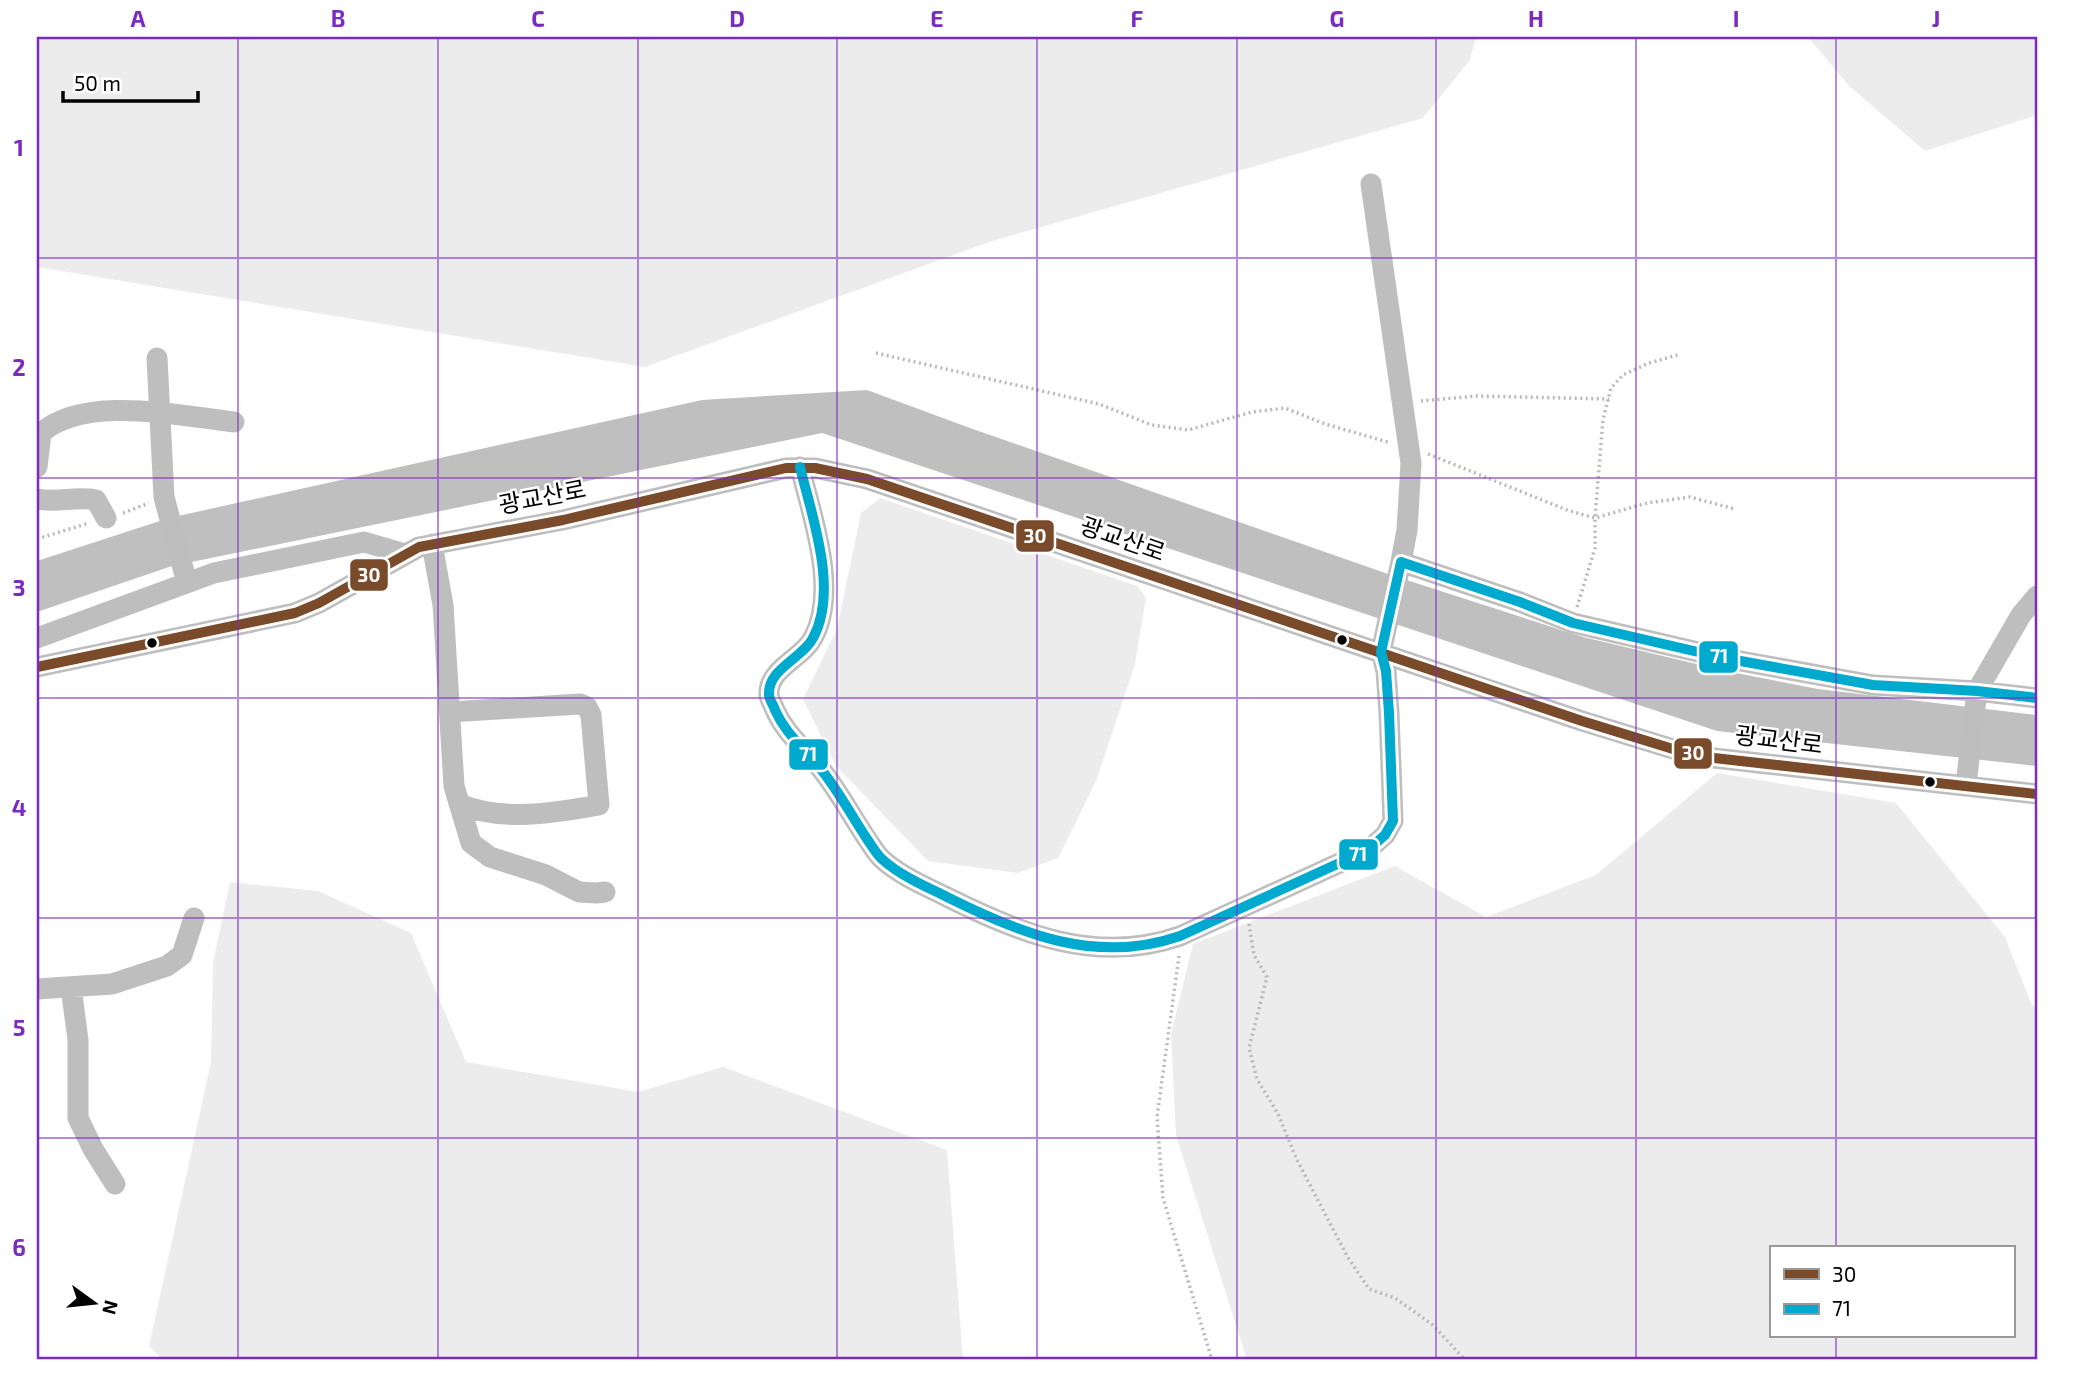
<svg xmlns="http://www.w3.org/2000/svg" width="2074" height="1397" font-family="'Exo 2','Noto Sans KR',sans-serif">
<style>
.green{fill:#ececec;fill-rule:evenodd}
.water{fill:#bfbfbf}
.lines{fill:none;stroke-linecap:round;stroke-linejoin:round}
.path{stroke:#b9b9b9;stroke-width:3.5;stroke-dasharray:2 3.5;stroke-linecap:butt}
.minor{stroke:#bebebe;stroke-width:21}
.bus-1-casing{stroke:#fff;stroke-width:16}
.bus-2-casing{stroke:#fff;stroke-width:16}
.bus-1{stroke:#7a4b2a;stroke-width:10}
.bus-2{stroke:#00a9ce;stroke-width:10}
.grid{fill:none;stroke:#7b2cbf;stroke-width:2;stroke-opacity:0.55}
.bus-dot{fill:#000;stroke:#fff;stroke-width:2.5}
.labels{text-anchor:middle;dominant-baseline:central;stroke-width:5;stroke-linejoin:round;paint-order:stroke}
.street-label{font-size:24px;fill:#000;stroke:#fff}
.line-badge{stroke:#fff;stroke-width:2.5}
.badge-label{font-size:19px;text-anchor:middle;font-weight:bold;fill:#fff}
.neatline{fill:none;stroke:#7b2cbf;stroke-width:2.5}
.grid-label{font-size:23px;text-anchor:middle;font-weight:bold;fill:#7b2cbf}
</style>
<rect width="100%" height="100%" fill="#fff"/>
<path class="green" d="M 37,37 L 1476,37 L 1470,60 L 1423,118 L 989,242 L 645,367 L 37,267 Z
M 1808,37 L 2037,37 L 2037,115 L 1925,151 L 1849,86 Z
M 880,498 L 1137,586 L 1146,598 L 1135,664 L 1096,781 L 1058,858 L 1018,873 L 928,861 L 836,766 L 803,699 L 837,629 L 861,513 Z
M 1717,773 L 1896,803 L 2005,937 L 2031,1003 L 2037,1009 L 2037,1360 L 1247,1360 L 1176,1135 L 1171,1034 L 1193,944 L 1395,866 L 1486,917 L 1596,875 ZM 2013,1248 L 2013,1336 L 1771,1336 L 1771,1248 Z
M 230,882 L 318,891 L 411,933 L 466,1062 L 638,1092 L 723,1067 L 947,1150 L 963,1360 L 163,1360 L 149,1346 L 211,1062 L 213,963 Z"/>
<path class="water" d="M 867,390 L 970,428 L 1391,575 L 1583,637 L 1726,671 L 1818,689 L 2037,715 L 2037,766 L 1717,731 L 822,433 L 172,566 L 37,612 L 37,561 L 169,518 L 702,400 Z"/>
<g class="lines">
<path class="path" d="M 876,353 L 1099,404 L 1152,425 L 1188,430 L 1252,412 L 1285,408 L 1325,424 L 1391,443
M 1421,401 L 1477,396 L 1609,399
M 1428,454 L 1567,510 L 1595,518 L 1647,503 L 1690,497 L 1735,509
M 123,513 L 149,503
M 37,539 L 89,523
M 1577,607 L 1595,548 L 1595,518 L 1603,419 L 1611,388 L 1623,375 L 1649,363 L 1681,354
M 1249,924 L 1254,955 L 1267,977 L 1249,1048 L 1257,1079 L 1278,1114 L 1297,1160 L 1347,1256 L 1369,1289 L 1395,1298 L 1433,1325 L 1465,1360
M 1179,956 L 1157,1117 L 1163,1198 L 1212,1360"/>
<path class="minor" d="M 1371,184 L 1411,463 L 1407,530 L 1401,562
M 157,358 L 164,497 L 187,583
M 37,467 L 41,433 C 85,394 180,416 234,422
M 800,467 C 812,517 839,590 813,638 C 803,658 767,669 769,695 C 769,699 774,706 775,710 C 786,735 804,747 820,768 C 838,790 851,815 867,839 C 872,846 876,854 883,860 C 901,876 925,886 947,897 C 1021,934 1097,965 1180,936 L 1368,850 L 1385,835 L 1393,821 L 1389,713 L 1386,671 L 1381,652 L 1401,562 L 1520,602 L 1573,623 L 1724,658 L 1873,685 L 1977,691 L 2037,698
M 37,499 C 57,503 76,496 96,500 L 106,518
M 432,544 L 443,605 L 454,786 L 471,843 L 490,857 L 546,875 L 579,892 L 597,893 L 605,892
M 37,638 L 214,573 L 364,542 L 405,554
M 37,667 L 295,613 L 319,603 L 419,547 L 563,520 L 786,468 L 815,468 L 867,479 L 1582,721 L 1673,749 L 1714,758 L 2037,794
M 450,712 L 580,704 L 587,707 L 591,715 L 599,805 C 555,813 502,822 459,804
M 1966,785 L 1977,691 L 2021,615 L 2037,596
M 71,987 L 78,1040 L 78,1118 L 93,1149 L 115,1184
M 37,989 L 112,984 L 167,966 L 182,955 L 194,918"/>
<defs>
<path id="bus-1" d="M 37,667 L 295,613 L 319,603 L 419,547 L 563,520 L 786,468 L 815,468 L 867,479 L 1582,721 L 1673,749 L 1714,758 L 2037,794"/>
<path id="bus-2" d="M 800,467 C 812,517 839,590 813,638 C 803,658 767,669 769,695 C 769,699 774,706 775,710 C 786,735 804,747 820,768 C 838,790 851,815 867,839 C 872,846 876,854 883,860 C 901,876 925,886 947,897 C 1021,934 1097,965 1180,936 L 1368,850 L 1385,835 L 1393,821 L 1389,713 L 1386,671 L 1381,652 L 1401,562 L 1520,602 L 1573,623 L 1724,658 L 1873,685 L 1977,691 L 2037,698"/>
</defs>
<use href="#bus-1" class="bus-1-casing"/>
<use href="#bus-2" class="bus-2-casing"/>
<use href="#bus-1" class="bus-1"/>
<use href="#bus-2" class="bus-2"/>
</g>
<path class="grid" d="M 238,37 L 238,1360M 438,37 L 438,1360M 638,37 L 638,1360M 837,37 L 837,1360M 1037,37 L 1037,1360M 1237,37 L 1237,1360M 1436,37 L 1436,1360M 1636,37 L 1636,1360M 1836,37 L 1836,1248M 37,258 L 2037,258M 37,478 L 2037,478M 37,698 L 2037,698M 37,918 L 2037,918M 37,1138 L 2037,1138M 1836,1336 L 1836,1360"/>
<g class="bus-dot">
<circle cx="1342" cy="640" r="6"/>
<circle cx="152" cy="643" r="6"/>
<circle cx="1930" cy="782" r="6"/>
</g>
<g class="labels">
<g class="street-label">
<text transform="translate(542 496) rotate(-11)">광교산로</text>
<text transform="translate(1123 538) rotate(19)">광교산로</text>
<text transform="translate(1779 739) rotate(7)">광교산로</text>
</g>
</g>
<g class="line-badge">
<rect x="1015" y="519" width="40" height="34" rx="7" fill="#7a4b2a"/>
<rect x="349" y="558" width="40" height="34" rx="7" fill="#7a4b2a"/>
<rect x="1698" y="640" width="41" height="34" rx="7" fill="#00a9ce"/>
<rect x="1673" y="737" width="40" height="33" rx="7" fill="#7a4b2a"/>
<rect x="788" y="738" width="41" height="33" rx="7" fill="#00a9ce"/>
<rect x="1338" y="838" width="41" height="33" rx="7" fill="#00a9ce"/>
</g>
<g class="badge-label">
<text x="1035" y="543">30</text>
<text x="369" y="582">30</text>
<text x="1719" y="663">71</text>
<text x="1693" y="760">30</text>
<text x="808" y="761">71</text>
<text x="1358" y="861">71</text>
</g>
<rect width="2074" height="1397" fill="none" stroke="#ffffff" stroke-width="77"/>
<rect x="1770" y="1246" width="245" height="91" fill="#ffffff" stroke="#999999" stroke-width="2"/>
<rect x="1784" y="1269" width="35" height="10" fill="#7a4b2a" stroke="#999999" stroke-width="2"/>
<text x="1832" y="1282" font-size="21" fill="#000000">30</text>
<rect x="1784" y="1304" width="35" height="10" fill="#00a9ce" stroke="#999999" stroke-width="2"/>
<text x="1832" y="1316" font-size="21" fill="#000000">71</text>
<g transform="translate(94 1303) rotate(105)" stroke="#ffffff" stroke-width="5" paint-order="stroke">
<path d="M0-5L12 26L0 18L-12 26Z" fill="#000000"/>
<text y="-10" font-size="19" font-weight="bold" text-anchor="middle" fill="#000000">N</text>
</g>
<path d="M63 91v10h135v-10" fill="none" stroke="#000000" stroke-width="3.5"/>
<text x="74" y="91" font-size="21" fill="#000000" stroke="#ffffff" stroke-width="5" paint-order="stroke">50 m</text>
<rect x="38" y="38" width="1998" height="1320" class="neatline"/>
<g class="grid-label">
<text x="138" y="27">A</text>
<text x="338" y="27">B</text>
<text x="538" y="27">C</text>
<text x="737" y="27">D</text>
<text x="937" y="27">E</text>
<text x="1137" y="27">F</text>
<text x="1337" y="27">G</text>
<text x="1536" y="27">H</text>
<text x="1736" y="27">I</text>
<text x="1936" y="27">J</text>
<text x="19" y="156">1</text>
<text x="19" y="376">2</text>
<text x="19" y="596">3</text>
<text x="19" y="816">4</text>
<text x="19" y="1036">5</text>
<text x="19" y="1256">6</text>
</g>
</svg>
